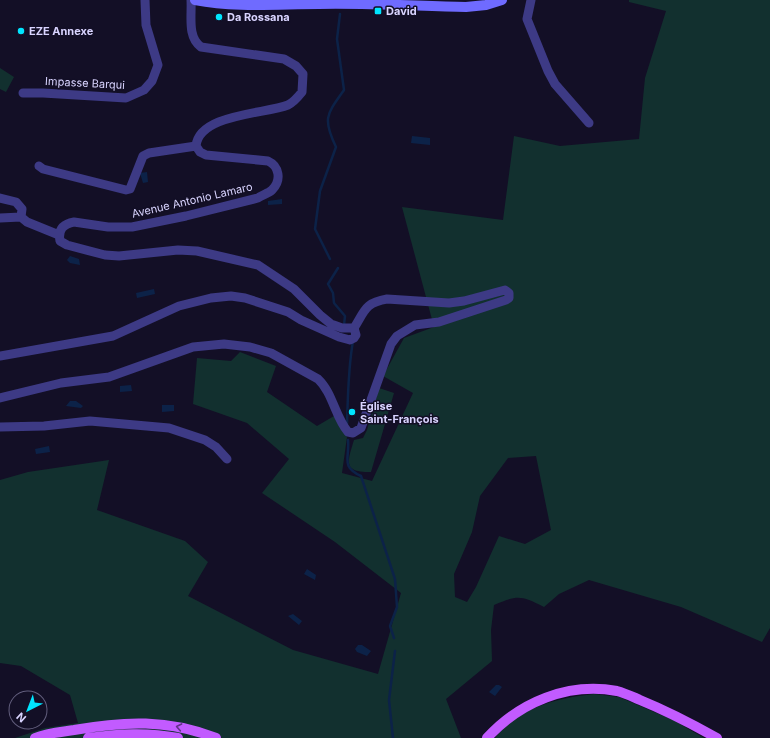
<svg xmlns="http://www.w3.org/2000/svg" width="770" height="738" font-family="Inter,sans-serif">
<style>
.green{fill:#12302f;fill-rule:evenodd}
.water{fill:#0c2248}
.lines{fill:none;stroke-linecap:round;stroke-linejoin:round}
.stream{stroke:#0c2248;stroke-width:2.5}
.minor{stroke:#3d3a85;stroke-width:9}
.secondary{stroke:#6f6bff;stroke-width:10}
.primary{stroke:#c25bff;stroke-width:10}
.oneway{stroke:#623188}
.poi-dot{fill:#00e5ff;stroke:#130f26;stroke-width:1.5}
.labels{text-anchor:middle;dominant-baseline:central;stroke-width:3;stroke-linejoin:round;paint-order:stroke}
.poi-label{font-size:11px;font-weight:bold;fill:#d9d4ff;stroke:#130f26;text-anchor:start}
.street-label{font-size:11px;fill:#d9d4ff;stroke:#130f26}
</style>
<rect width="100%" height="100%" fill="#130f26"/>
<path class="green" d="M 629,0 L 770,0 L 770,628 L 762,642 L 681,607 L 589,580 L 559,594 L 544,607 C 521,595 517,595 494,605 L 491,630 L 492,661 L 446,699 L 461,738 L 15,738 L 45,728 L 78,723 L 70,695 L 21,666 L 0,663 L 0,480 L 28,472 L 109,460 L 97,510 L 185,541 L 208,562 L 188,596 L 293,650 L 378,674 L 401,593 L 335,542 L 262,493 L 289,459 L 247,423 L 193,404 L 197,358 L 231,361 L 240,352 L 276,366 L 267,392 L 317,426 L 334,416 L 347,437 L 342,473 L 372,481 L 413,393 L 383,376 L 404,338 L 434,327 L 402,207 L 503,220 L 514,136 L 560,146 L 639,139 L 645,78 L 666,11 L 629,2 ZM 536,456 L 551,530 L 525,544 L 499,536 L 476,587 L 467,602 L 455,597 L 454,574 L 472,532 L 480,496 L 508,458 Z
M 0,68 L 14,77 L 6,92 L 0,89 Z
M 379,388 L 394,393 L 371,472 C 343,472 347,463 354,440 L 363,438 L 367,430 Z
M 594,694 L 619,697 L 673,720 L 704,738 L 495,738 C 518,707 558,698 594,694 Z"/>
<path class="water" d="M 412,136 L 430,138 L 430,145 L 411,143 Z
M 147,172 L 148,182 L 143,183 L 140,173 Z
M 282,199 L 282,204 L 268,205 L 268,201 Z
M 70,256 L 79,259 L 80,265 L 70,263 L 67,260 Z
M 154,289 L 155,294 L 137,298 L 136,293 Z
M 131,385 L 132,391 L 120,392 L 120,386 Z
M 70,401 L 76,401 L 83,406 L 81,408 L 66,406 Z
M 162,405 L 174,405 L 174,411 L 162,412 Z
M 49,446 L 50,452 L 36,454 L 35,449 Z
M 307,569 L 316,575 L 315,580 L 304,574 Z
M 293,614 L 302,621 L 299,625 L 288,616 Z
M 358,645 L 362,645 L 371,651 L 367,656 L 357,652 L 355,649 Z
M 496,685 L 499,685 L 502,687 L 495,696 L 489,692 Z"/>
<g class="lines">
<path class="stream" d="M 330,259 L 315,229 L 320,191 L 336,147 C 322,118 327,114 344,90 L 337,39 L 340,14
M 338,268 L 328,284 L 333,293 L 334,303 L 345,316 L 344,325
M 347,424 C 348,396 348,369 353,341
M 348,440 C 350,458 340,466 361,476 L 395,579 L 397,607 L 390,626 L 394,638
M 393,738 L 389,700 L 395,651"/>
<path class="minor" d="M 531,0 L 527,19 L 548,71 L 555,84 L 589,123
M 23,93 L 43,93 L 126,98 L 144,90 L 152,81 L 158,65 L 146,25 L 145,0
M 39,166 L 43,169 L 126,190 L 130,189 L 143,156 L 149,153 L 196,146
M 0,198 L 16,202 L 22,209 L 21,217 L 0,218
M 21,217 L 27,222 L 59,235
M 0,356 L 113,336 L 179,306 L 211,298 L 231,296 L 245,298 L 288,312 L 301,320 L 339,337 L 350,340 L 354,338 L 356,335 L 354,328 L 342,328 L 331,324 L 320,315 L 294,289 L 258,265 L 197,251 L 178,250 L 119,256 L 105,255 L 67,245 L 60,241 C 58,230 63,224 74,222 L 108,227 L 132,227 L 186,216 L 258,198 C 262,195 269,193 272,190 C 282,180 279,166 268,161 L 206,155 L 200,152 L 196,146 C 199,114 265,114 288,105 C 294,102 298,97 302,92 L 303,74 L 296,66 L 284,59 L 201,47 C 187,37 192,16 191,0
M 0,398 L 61,383 L 109,377 L 193,347 L 224,344 L 250,347 L 271,353 L 318,379 C 333,393 335,417 348,432 L 353,433 L 361,428 L 391,344 L 397,336 L 415,325 L 439,322 L 506,300 L 509,298 L 509,293 L 505,290 L 464,301 L 449,303 L 387,299 C 364,303 365,311 354,328
M 0,427 L 44,426 L 90,421 L 169,428 L 205,440 L 216,447 L 227,459"/>
<path class="secondary" d="M 195,0 C 236,8 278,4 319,4 C 368,3 417,6 466,7 L 486,5 L 502,0"/>
<path class="primary" d="M 35,738 C 47,733 61,732 74,730 C 124,721 168,719 216,738
M 88,738 C 120,734 146,732 178,738
M 487,738 C 520,702 568,682 617,691 C 625,693 633,697 640,700 C 667,711 692,724 717,738"/>
</g>
<defs><path id="oneway-chevron" d="M-2-3.5L2.5 0L-2 3.5" fill="none" stroke-width="1.6" stroke-linecap="round" stroke-linejoin="round"/></defs>
<use class="oneway" href="#oneway-chevron" transform="translate(179 727) rotate(-169)"/>
<g class="poi-dot">
<rect x="374" y="7" width="8" height="8" rx="2"/>
<circle cx="219" cy="17" r="4"/>
<circle cx="21" cy="31" r="4"/>
<circle cx="352" cy="412" r="4"/>
</g>
<g class="labels">
<g class="poi-label">
<text x="386" y="11">David</text>
<text x="227" y="17">Da Rossana</text>
<text x="29" y="31">EZE Annexe</text>
<text x="360" y="406">Église<tspan x="360" dy="13">Saint-François</tspan></text>
</g>
<g class="street-label">
<text transform="translate(85 83) rotate(3)">Impasse Barqui</text>
<text transform="translate(192 200) rotate(-13)">Avenue Antonio Lamaro</text>
</g>
</g>
<g transform="translate(28 710) rotate(222)"><circle r="19" fill="#130f26" stroke="#625e7d"/>
<path d="M0-3L7 15L0 10L-7 15Z" fill="#00e5ff"/>
<text y="-6" font-size="11" font-weight="bold" text-anchor="middle" fill="#d9d4ff">N</text>
</g>
</svg>
